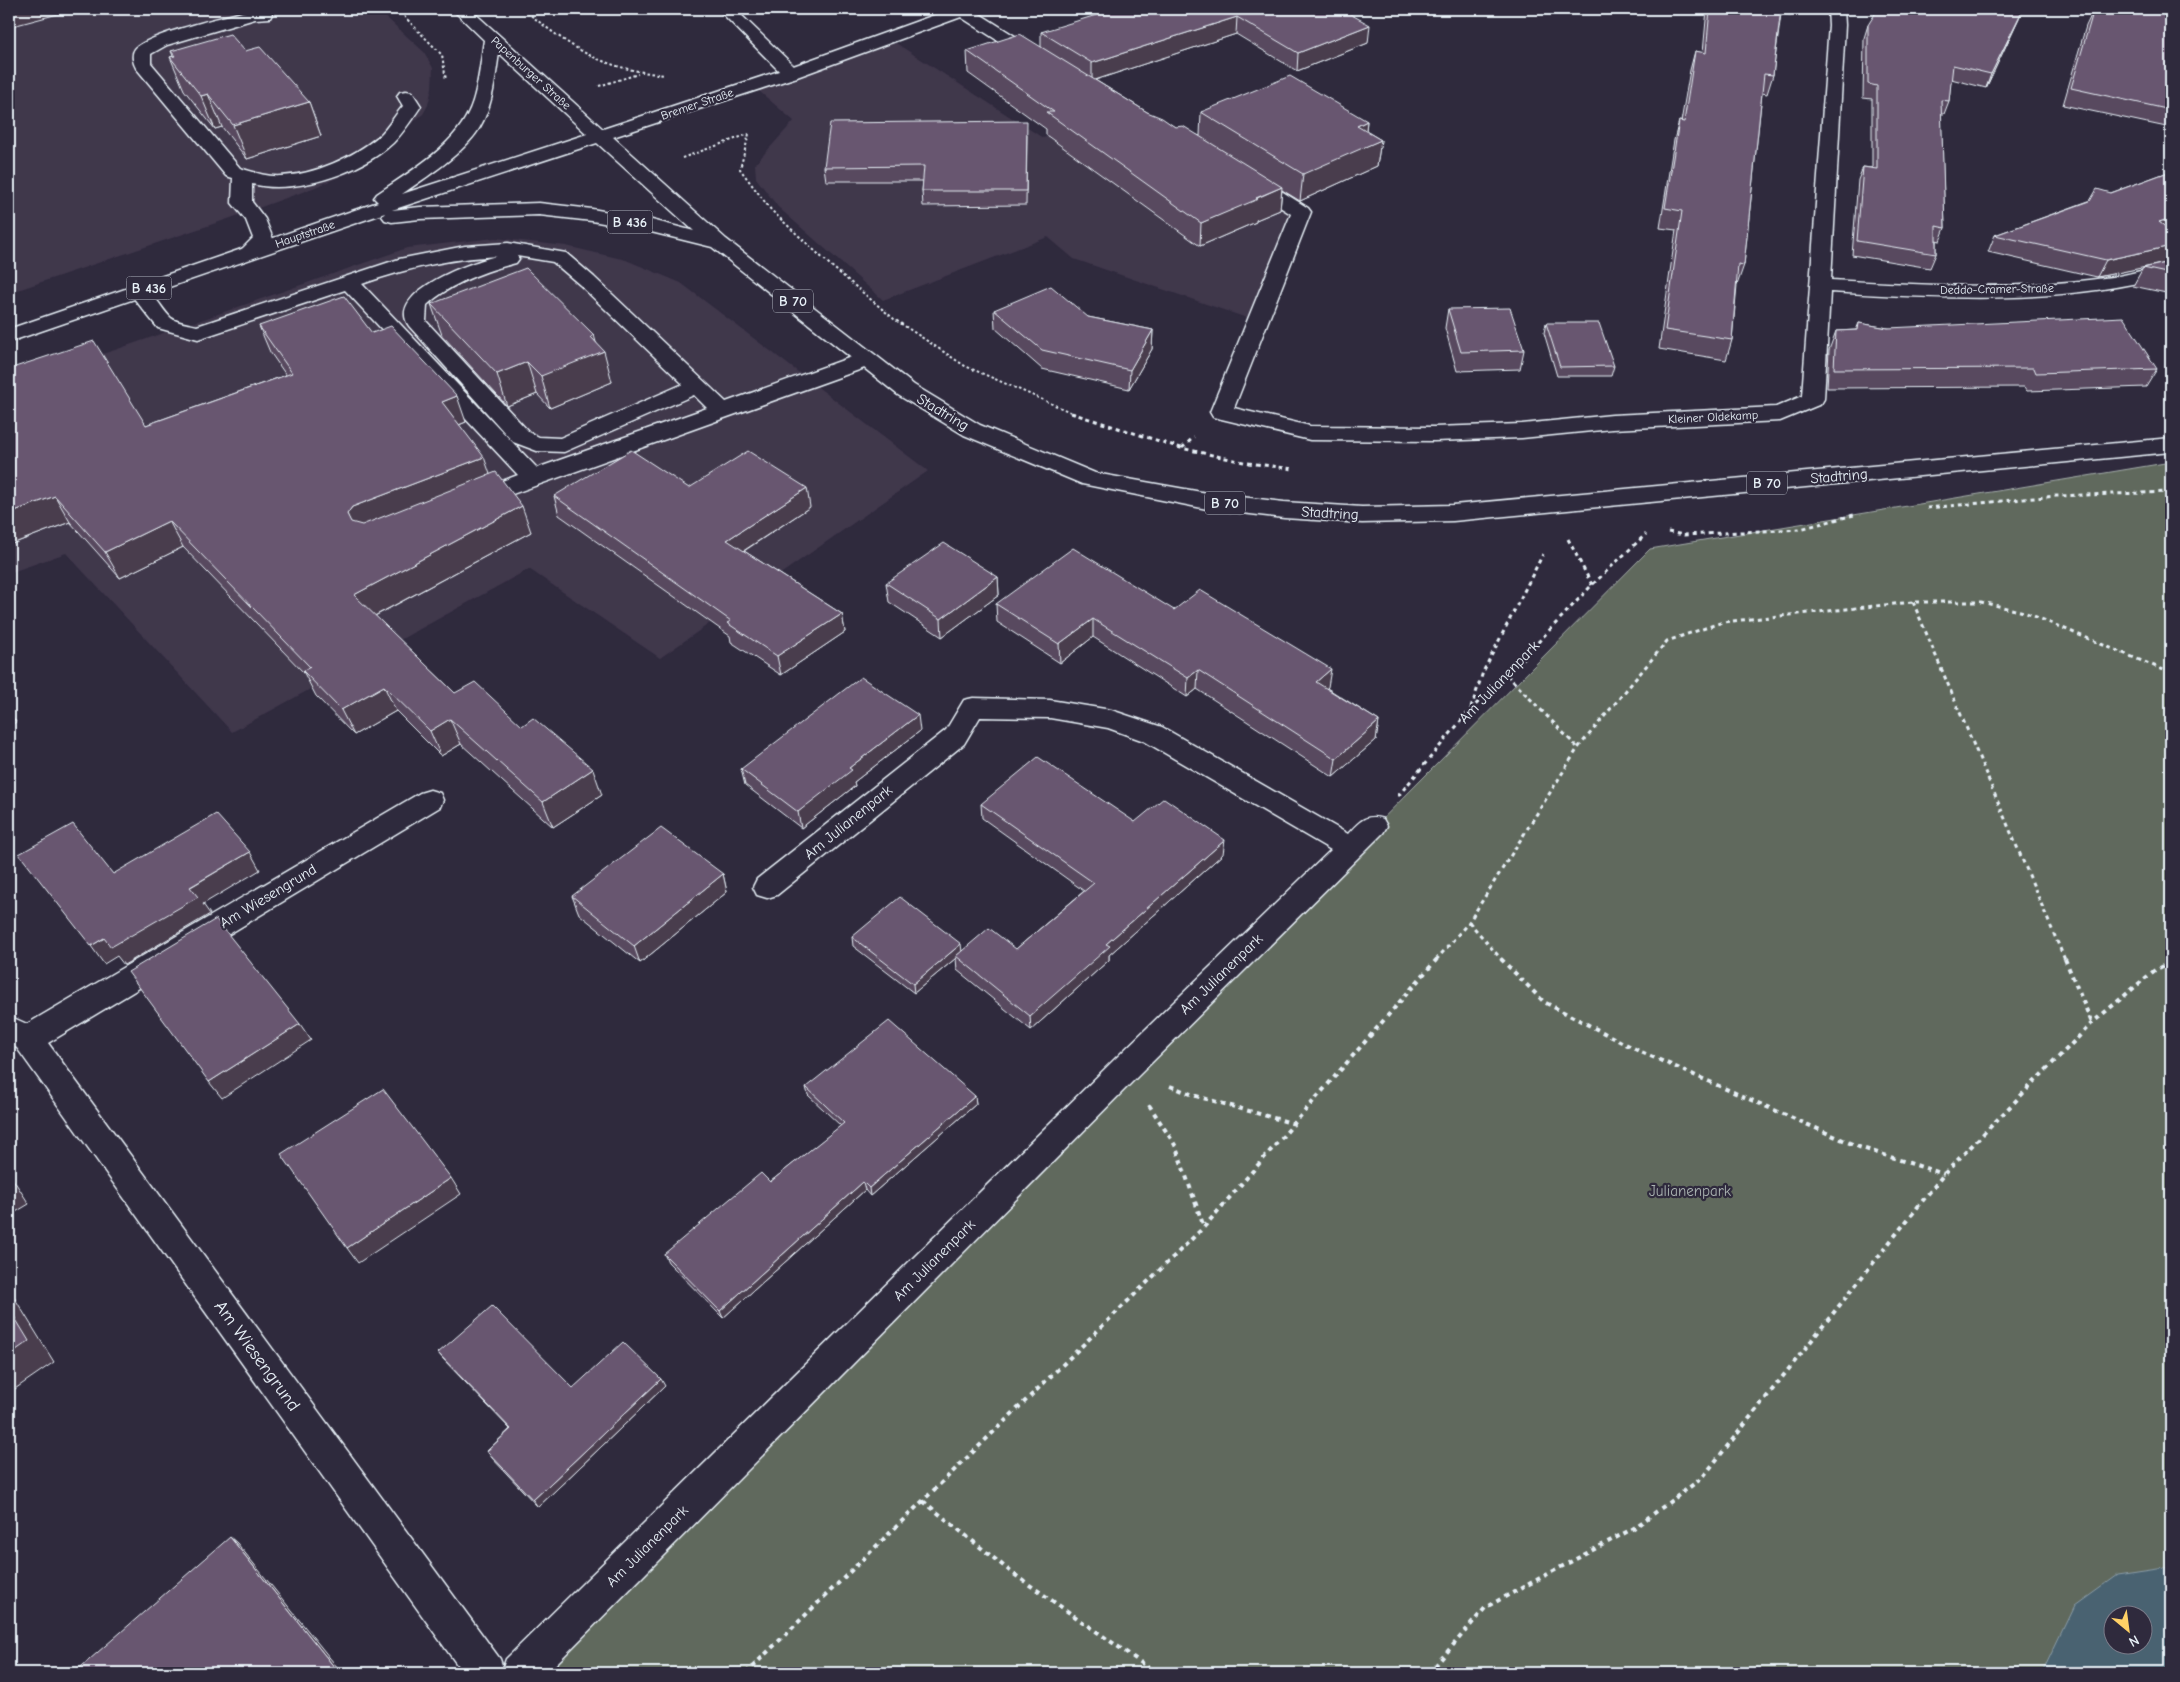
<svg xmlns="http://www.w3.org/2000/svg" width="2180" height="1682" font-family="'Comic Neue',sans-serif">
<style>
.built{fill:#40374c}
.green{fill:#60695d;stroke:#a4adaa;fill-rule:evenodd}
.water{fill:#496271;stroke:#899ba7;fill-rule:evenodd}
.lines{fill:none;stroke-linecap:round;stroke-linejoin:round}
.minor-casing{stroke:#e8f1f8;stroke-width:3}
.major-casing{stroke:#e8f1f8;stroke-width:3}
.path-far2{stroke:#e8f1f8;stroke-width:2;stroke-dasharray:2.5 2.5;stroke-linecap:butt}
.path-far1{stroke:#e8f1f8;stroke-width:3;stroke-dasharray:4 4;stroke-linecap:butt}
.path{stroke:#e8f1f8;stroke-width:4;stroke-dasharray:4.5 4.5;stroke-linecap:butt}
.minor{fill:#2f2a3d;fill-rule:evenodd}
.major{fill:#2f2a3d;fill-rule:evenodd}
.wall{fill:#594a5f;stroke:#e8f1f8}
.shaded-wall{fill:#493c4e;stroke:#e8f1f8}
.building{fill:#68566f;stroke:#e8f1f8}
.labels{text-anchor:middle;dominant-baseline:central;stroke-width:4.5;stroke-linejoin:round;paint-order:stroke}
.far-street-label{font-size:12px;fill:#e8f1f8;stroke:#2f2a3d}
.shield{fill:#2f2a3d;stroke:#b0b5c0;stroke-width:1}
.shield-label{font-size:14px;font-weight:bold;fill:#e8f1f8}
.street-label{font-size:15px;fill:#e8f1f8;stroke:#2f2a3d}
.park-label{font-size:15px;fill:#abb4b2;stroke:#2f2a3d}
.near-street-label{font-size:18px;fill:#e8f1f8;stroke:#2f2a3d}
</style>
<rect width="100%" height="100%" fill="#2f2a3d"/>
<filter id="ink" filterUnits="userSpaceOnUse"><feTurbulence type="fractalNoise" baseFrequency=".02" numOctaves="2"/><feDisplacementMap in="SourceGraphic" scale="10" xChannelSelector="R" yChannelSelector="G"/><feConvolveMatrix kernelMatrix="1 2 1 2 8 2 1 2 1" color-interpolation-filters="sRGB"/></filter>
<g filter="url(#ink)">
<path class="built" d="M 9,9 L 377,9 L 424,52 L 433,68 L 432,88 L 428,105 L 423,114 L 354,171 L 308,190 L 225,220 L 9,293 Z
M 888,38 L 1043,138 L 1119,109 L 1300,212 L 1253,320 L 1074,259 L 1048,237 L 883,300 L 778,207 L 756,178 L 755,164 L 794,121 L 753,86 Z
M 495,238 L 566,246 L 626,260 L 681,283 L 928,471 L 660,658 L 529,569 L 232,732 L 66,553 L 9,573 L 9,382 L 112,351 L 407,248 Z"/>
<path class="green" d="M 2171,462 L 2171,1673 L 536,1673 L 1650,549 ZM 2112,1614 L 2142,1614 L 2142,1644 L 2112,1644 Z"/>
<path class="water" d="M 2171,1567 L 2171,1673 L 2042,1673 L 2074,1606 L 2117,1575 ZM 2112,1614 L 2142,1614 L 2142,1644 L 2112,1644 Z"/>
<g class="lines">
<defs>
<path id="minor" d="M 254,9 L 270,10 L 272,14 L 270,18 L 255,19 L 167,45 L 151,54 L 151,63 L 240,168 C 253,172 267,177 281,176 C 315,175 353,157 379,136 C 388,128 395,115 403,106 L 397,96 L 400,92 L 406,91 L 412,92 L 421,106 C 413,118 403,133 393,143 C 361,173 295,195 252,184 L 252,202 L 265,219 L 273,239 C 265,250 254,262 240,258 L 237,254 L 253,238 L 246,220 L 232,203 L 233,178 L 226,176 L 136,68 C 133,63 131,54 135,49 C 148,34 231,15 254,9 Z
M 718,9 L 735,9 L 797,69 L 800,73 L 797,77 L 791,78 L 785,77 Z
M 954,9 L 972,9 L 1045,55 L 1048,59 L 1045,63 L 1039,64 L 1033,63 L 956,14 Z
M 1828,9 L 1844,9 L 1845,25 L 1831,280 C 1924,285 2019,291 2112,277 C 2132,274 2151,268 2171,263 L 2171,275 C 2059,305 1945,299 1830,292 L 1824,399 L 1821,404 L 1780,421 L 1612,429 L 1522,438 L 1434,441 L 1310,440 L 1213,417 L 1210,412 L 1291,214 L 1242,183 L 1240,179 L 1242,175 L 1249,173 L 1256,175 L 1308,208 L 1311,212 L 1234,408 L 1310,426 L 1434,427 L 1522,424 L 1612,415 L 1776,407 L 1802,396 L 1829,25 Z
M 508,243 L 566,253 L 594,277 L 726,402 L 857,355 L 865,354 L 873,355 L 876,360 L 873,365 L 473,508 L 465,505 L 461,500 L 465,495 L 518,475 L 345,290 L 198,339 L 158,328 L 128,291 L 131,287 C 151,282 158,306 171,318 C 177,323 190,324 197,326 L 399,259 L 465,246 ZM 497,256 C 474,261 385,292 409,326 L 513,442 L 537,451 L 564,452 L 694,395 L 707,408 L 537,468 L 362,284 C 409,268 447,259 497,256 ZM 517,256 L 553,262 L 580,285 L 683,384 L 560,438 L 539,437 L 529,432 L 426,321 L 427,305 C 451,283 485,271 516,263 L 519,259 Z
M 973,698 L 1050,700 L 1111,710 L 1162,727 L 1348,834 C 1359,822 1366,813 1383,819 L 1387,826 L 1383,833 L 1137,1077 L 547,1673 L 463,1673 L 17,1048 L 9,1043 L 9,1016 L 27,1024 L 420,793 L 430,790 L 440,793 L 443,800 L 440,807 L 48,1043 L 500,1659 L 503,1668 L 506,1659 L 1115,1059 L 1331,850 L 1144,741 L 1108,728 L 1050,718 L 980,717 L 964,744 L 777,895 L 767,898 L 757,895 L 753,887 L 757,879 L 946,730 L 964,700 Z"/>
<path id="major" d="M 452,9 L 470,9 L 603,129 L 785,69 L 951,9 L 974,9 L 972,13 L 797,77 L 613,137 L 726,239 L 914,385 L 980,425 L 1095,473 L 1207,493 L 1284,502 L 1362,507 L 1453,505 L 2171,438 L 2171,452 L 1453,521 L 1362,523 L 1284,518 L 1207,509 L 1082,484 L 964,435 L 898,395 L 712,247 L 647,231 L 592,221 L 539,215 L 420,219 L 392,222 L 385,220 L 382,216 L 385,213 L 9,342 L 9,329 L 378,202 L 374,198 L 377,194 C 412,170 460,144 473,101 C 479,82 481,60 484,40 ZM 499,53 L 587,134 L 402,194 C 425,178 466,152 480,127 C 493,105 495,79 499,53 ZM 597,143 L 694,231 L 648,219 L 592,209 L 539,203 L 420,207 L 392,210 Z"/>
</defs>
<use href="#minor" class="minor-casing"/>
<use href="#major" class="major-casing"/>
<path class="path-far2" d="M 397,9 L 442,55 L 446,80
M 523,9 C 573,49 599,68 665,75
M 599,86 L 638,74
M 749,134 L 740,169 L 771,210 L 830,265 L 894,319 L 965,366 L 1075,414
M 682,158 L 749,134"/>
<path class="path-far1" d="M 1071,413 L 1181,448 L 1248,463 L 1294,469
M 1182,448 L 1194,437
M 1927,508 L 2056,496 L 2171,492
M 1668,532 L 1684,535 L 1800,529 L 1854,515
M 1568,539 L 1592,585
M 1913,602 L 2065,960
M 1507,675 L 1578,748
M 1471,708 L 1483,672 L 1543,554
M 1398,796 L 1471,709 L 1507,675 L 1592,585 L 1646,534
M 1469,922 L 1502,960
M 1436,960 L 1469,922 L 1578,748 L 1667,641 L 1723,622 L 1913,602 L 1981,602 L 2024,612 L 2171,673"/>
<path class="path" d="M 1501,959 L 1544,1002 L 1639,1051 L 1859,1147 L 1944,1174
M 2065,959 L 2092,1023
M 1170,1086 L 1196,1096 L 1295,1124
M 1149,1105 L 1175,1145 L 1204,1227
M 923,1501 L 1011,1572 L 1156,1673
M 746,1673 L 1204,1227 L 1437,959
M 1429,1673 L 1486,1607 L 1634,1528 L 1702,1478 L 1944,1174 L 2092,1023 L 2155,970 L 2171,962"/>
<use href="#minor" class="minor"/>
<use href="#major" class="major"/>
</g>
<path class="wall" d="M 1341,9 L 1368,43 L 1297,71 L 1236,34 L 1095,80 L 1147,112 L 1175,127 L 1200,136 L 1201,112 L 1367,121 L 1366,131 L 1381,140 L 1377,166 L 1300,201 L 1282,190 L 1280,210 L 1256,220 L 1256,222 L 1200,246 L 1046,135 L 1046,129 L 968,73 L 967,51 L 1041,47 L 1041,32 Z
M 1707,9 L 1794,9 L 1791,15 L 1781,14 L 1773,75 L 1767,94 L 1762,93 L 1744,265 L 1737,285 L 1732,340 L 1726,360 L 1659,349 L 1676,230 L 1660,228 L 1674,140 L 1679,121 L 1681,122 L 1690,70 L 1695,51 L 1703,53 Z
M 2094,9 L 2115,12 L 2116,9 L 2171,9 L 2171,128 L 2063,105 L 2086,26 Z
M 2019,18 L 1986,88 L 1951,79 L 1949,101 L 1944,114 L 1941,114 L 1945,228 L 1940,241 L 1936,240 L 1936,254 L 1930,268 L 1852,255 L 1858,180 L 1863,167 L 1872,168 L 1872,99 L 1863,98 L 1864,38 L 1868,25 Z
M 171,51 L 245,51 L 309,102 L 321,136 L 247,159 L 222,127 L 215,129 L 184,90 L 170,57 L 173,56 Z
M 1027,135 L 1026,205 L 923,206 L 922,191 L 923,181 L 826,181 L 824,167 Z
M 2171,171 L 2171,294 L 2133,286 L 2143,268 L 2163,263 L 2097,277 L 1988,252 L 1995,235 Z
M 431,304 L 596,342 L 612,382 L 550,408 L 537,394 L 507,406 L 442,335 Z
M 1448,309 L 1524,350 L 1520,369 L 1457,371 L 1445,328 Z
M 994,310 L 1088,317 L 1153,330 L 1152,349 L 1129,389 L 1042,369 L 995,328 Z
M 1546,323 L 1614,366 L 1611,376 L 1557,376 L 1544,333 Z
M 1859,323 L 1888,328 L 2157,369 L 2146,387 L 2027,391 L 2024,387 L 1827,388 L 1829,350 L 1836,331 L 1856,330 Z
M 259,326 L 372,333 L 466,422 L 459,425 L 490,475 L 531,532 L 375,616 L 455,693 L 522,726 L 602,795 L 553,827 L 461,744 L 441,756 L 396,711 L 354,735 L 316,696 L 304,673 L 183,547 L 120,578 L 70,522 L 9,545 L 9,369 L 146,425 L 286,375 L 270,352 Z
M 689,488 L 810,507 L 744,551 L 842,614 L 845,632 L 781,675 L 731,642 L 730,636 L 559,515 L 554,496 Z
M 998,577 L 999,595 L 942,637 L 889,602 L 886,583 Z
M 996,604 L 1174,610 L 1328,687 L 1327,688 L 1379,721 L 1376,740 L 1333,777 L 1197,689 L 1187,697 L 1093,637 L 1060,663 L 997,622 Z
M 920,731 L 854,782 L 855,786 L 801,828 L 745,785 L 741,769 Z
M 981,804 L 1135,822 L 1223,854 L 1109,955 L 1109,960 L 1031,1030 L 957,970 L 956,958 L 914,993 L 853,946 L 852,937 L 962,951 L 1016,949 L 1084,891 L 982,818 Z
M 723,874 L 727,892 L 640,963 L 579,914 L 572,896 Z
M 806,1087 L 975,1096 L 976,1104 L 870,1196 L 865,1190 L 723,1318 L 668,1262 L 664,1254 L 770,1182 L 841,1126 L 808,1095 Z
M 438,1353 L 573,1388 L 665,1386 L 538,1507 L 492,1458 L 487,1451 L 510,1429 L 444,1360 Z"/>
<path class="shaded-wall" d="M 9,9 L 77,9 L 9,27 Z
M 2023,9 L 2019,18 L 1986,88 L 1991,74 Z
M 1237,17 L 1236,34 L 1092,81 L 1092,63 Z
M 1370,25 L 1368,43 L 1297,71 L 1298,53 Z
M 208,94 L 222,127 L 215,129 L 201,96 Z
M 309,102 L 321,136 L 247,159 L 233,125 Z
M 1367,121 L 1364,147 L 1381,140 L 1377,166 L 1300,201 L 1303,174 L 1357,126 Z
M 1282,187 L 1280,210 L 1256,220 L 1256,222 L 1200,246 L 1201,223 Z
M 2171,218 L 2171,232 L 2159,222 Z
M 2171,246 L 2171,262 L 2097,277 L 2106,260 Z
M 1153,330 L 1152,349 L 1129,389 L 1130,370 Z
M 594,335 L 599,353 L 604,351 L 612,382 L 550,408 L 541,376 Z
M 527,362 L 537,394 L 507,406 L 497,374 Z
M 457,396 L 466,422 L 451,428 L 442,402 Z
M 484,457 L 493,483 L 358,540 L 347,514 L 352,507 Z
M 807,488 L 810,507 L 731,559 L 727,540 Z
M 55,496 L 70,522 L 9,545 L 9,513 Z
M 522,506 L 531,532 L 365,621 L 354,595 Z
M 169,521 L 183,547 L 120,578 L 105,552 Z
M 998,577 L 999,595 L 942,637 L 941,619 Z
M 842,614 L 845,632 L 781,675 L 777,656 Z
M 1093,619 L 1093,637 L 1060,663 L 1059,644 Z
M 1331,669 L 1328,687 L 1313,700 L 1316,682 Z
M 1198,670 L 1197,689 L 1187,697 L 1188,678 Z
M 384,686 L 396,711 L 354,735 L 341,710 Z
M 9,711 L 16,722 L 9,727 Z
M 918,715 L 920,731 L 854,782 L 855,786 L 801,828 L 798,812 L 849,768 Z
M 450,719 L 461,744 L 441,756 L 430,731 Z
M 1379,721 L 1376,740 L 1333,777 L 1336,759 Z
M 593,769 L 602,795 L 553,827 L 543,802 Z
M 1225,840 L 1223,854 L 1109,955 L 1109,960 L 1031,1030 L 1030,1016 L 1106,944 Z
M 250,852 L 260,870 L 203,904 L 210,914 L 124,965 L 117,956 L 104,964 L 91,946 Z
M 723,874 L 727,892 L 640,963 L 634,946 Z
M 961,944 L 962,952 L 956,956 L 956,958 L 914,993 L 913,984 Z
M 300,1024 L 311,1040 L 222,1098 L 209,1082 Z
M 975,1096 L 976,1104 L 870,1196 L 869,1188 Z
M 9,1173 L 29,1204 L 9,1216 Z
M 451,1178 L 461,1194 L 358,1263 L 347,1248 Z
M 863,1182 L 865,1190 L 723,1318 L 720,1311 Z
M 9,1289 L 54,1362 L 9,1393 Z
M 661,1379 L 665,1386 L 538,1507 L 533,1500 Z
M 230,1537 L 237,1543 L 342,1673 L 339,1673 Z"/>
<path class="building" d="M 1116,9 L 1341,9 L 1370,25 L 1298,53 L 1237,17 L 1092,63 L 1041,32 Z
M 1710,9 L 1781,9 L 1773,75 L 1764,74 L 1744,265 L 1738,264 L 1732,340 L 1665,330 L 1682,211 L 1665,208 L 1679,121 L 1684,122 L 1695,51 L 1706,53 Z
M 1878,9 L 2023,9 L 1991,74 L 1953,65 L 1949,101 L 1941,100 L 1945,228 L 1936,226 L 1936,254 L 1857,241 L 1863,167 L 1877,169 L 1877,86 L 1868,84 L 1868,25 Z
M 2094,9 L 2120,12 L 2121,9 L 2171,9 L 2171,110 L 2071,88 Z
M 230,34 L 245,51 L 260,47 L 309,102 L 233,125 L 208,94 L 201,96 L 170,57 L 175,56 L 171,51 Z
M 1020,34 L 1147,112 L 1162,118 L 1175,127 L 1183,126 L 1282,187 L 1256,198 L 1258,199 L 1201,223 L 1046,112 L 1054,112 L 967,51 Z
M 1290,76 L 1367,121 L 1357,126 L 1381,140 L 1303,174 L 1201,112 Z
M 1027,121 L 1026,191 L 922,191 L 924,166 L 824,167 L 830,123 Z
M 2171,171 L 2171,218 L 2159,222 L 2171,231 L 2171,246 L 2106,260 L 1995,235 L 2090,201 L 2097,189 L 2111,193 Z
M 2171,262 L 2171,274 L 2143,268 Z
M 526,268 L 594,335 L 591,337 L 604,351 L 541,376 L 527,362 L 497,374 L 431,304 Z
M 1051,286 L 1088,317 L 1153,330 L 1130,370 L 1042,350 L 994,310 Z
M 344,296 L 372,333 L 391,326 L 457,396 L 442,402 L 484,457 L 352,507 L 347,514 L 351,522 L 362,525 L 496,472 L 522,506 L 354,595 L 455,693 L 475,682 L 522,726 L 533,718 L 593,769 L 543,802 L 450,719 L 430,731 L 384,686 L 341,710 L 303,671 L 310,667 L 169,521 L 105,552 L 55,496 L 9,513 L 9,369 L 94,341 L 146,425 L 292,373 L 259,326 Z
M 1510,308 L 1524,350 L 1461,352 L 1448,309 Z
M 2123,317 L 2157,369 L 2036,373 L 2034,368 L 1834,369 L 1836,331 L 1858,330 L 1859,323 L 1888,328 Z
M 1546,323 L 1599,323 L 1614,366 L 1560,367 Z
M 631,450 L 689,488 L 748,451 L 807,488 L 727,540 L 842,614 L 777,656 L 727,623 L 731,621 L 554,496 Z
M 944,543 L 998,577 L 941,619 L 886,583 Z
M 1073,548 L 1174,610 L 1200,590 L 1331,669 L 1316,682 L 1379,721 L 1336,759 L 1198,670 L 1188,678 L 1093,619 L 1059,644 L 996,604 Z
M 861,677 L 918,715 L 849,768 L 852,770 L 798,812 L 741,769 Z
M 1038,757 L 1135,822 L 1164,798 L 1225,840 L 1106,944 L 1110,946 L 1030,1016 L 956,956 L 989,928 L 1016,949 L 1094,883 L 981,804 Z
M 216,814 L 250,852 L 190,887 L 198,897 L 111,947 L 104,938 L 91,946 L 19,854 L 73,824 L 113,874 Z
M 661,828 L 723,874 L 634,946 L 572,896 Z
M 900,897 L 961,944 L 913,984 L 852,937 Z
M 216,919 L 300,1024 L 209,1082 L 128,972 Z
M 889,1021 L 975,1096 L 869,1188 L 863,1182 L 720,1311 L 664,1254 L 761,1173 L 770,1182 L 844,1123 L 806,1087 Z
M 383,1089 L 451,1178 L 347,1248 L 281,1154 Z
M 492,1306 L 573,1388 L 623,1342 L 661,1379 L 533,1500 L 487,1451 L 511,1429 L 438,1353 Z
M 9,1308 L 29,1341 L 9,1355 Z
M 230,1537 L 339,1673 L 74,1673 Z"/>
</g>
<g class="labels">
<g class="far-street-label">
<text transform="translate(531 73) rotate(42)">Papenburger Straße</text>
<text transform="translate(697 104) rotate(-19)">Bremer Straße</text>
<text transform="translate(305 234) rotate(-19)">Hauptstraße</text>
<text transform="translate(1997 289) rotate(-1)">Deddo-Cramer-Straße</text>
<text transform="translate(1713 417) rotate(-3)">Kleiner Oldekamp</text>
</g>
<g class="shield">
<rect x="607.5" y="210.5" width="45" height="23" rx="4"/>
<rect x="126.5" y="276.5" width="45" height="23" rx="4"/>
<rect x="773" y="289.5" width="40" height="23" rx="4"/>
<rect x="1747" y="471.5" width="40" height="23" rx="4"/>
<rect x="1205" y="491.5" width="40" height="23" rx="4"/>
</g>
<g class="shield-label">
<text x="630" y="222">B 436</text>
<text x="149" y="288">B 436</text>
<text x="793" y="301">B 70</text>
<text x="1767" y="483">B 70</text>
<text x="1225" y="503">B 70</text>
</g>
<g class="street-label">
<text transform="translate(943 412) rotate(31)">Stadtring</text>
<text transform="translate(1839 476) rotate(-5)">Stadtring</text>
<text transform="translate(1330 513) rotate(3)">Stadtring</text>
<text transform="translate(1499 682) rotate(-46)">Am Julianenpark</text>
<text transform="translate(848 822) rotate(-39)">Am Julianenpark</text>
<text transform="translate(268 896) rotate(-31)">Am Wiesengrund</text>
<text transform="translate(1221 974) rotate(-44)">Am Julianenpark</text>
<text transform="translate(934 1260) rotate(-45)">Am Julianenpark</text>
<text transform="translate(647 1546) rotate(-45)">Am Julianenpark</text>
</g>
<g class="park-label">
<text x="1690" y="1191">Julianenpark</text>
</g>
<g class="near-street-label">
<text transform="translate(257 1356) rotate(54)">Am Wiesengrund</text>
</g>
</g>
<rect width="2180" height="1682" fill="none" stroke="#2f2a3d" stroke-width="30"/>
<rect x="15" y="15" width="2150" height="1652" fill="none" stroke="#e8f1f8" stroke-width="2" filter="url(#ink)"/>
<g transform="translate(2128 1630) rotate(151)"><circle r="24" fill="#2f2a3d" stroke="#797a88"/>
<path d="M0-4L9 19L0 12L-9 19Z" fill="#ffd166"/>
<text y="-8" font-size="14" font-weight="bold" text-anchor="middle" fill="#e8f1f8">N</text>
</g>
</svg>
